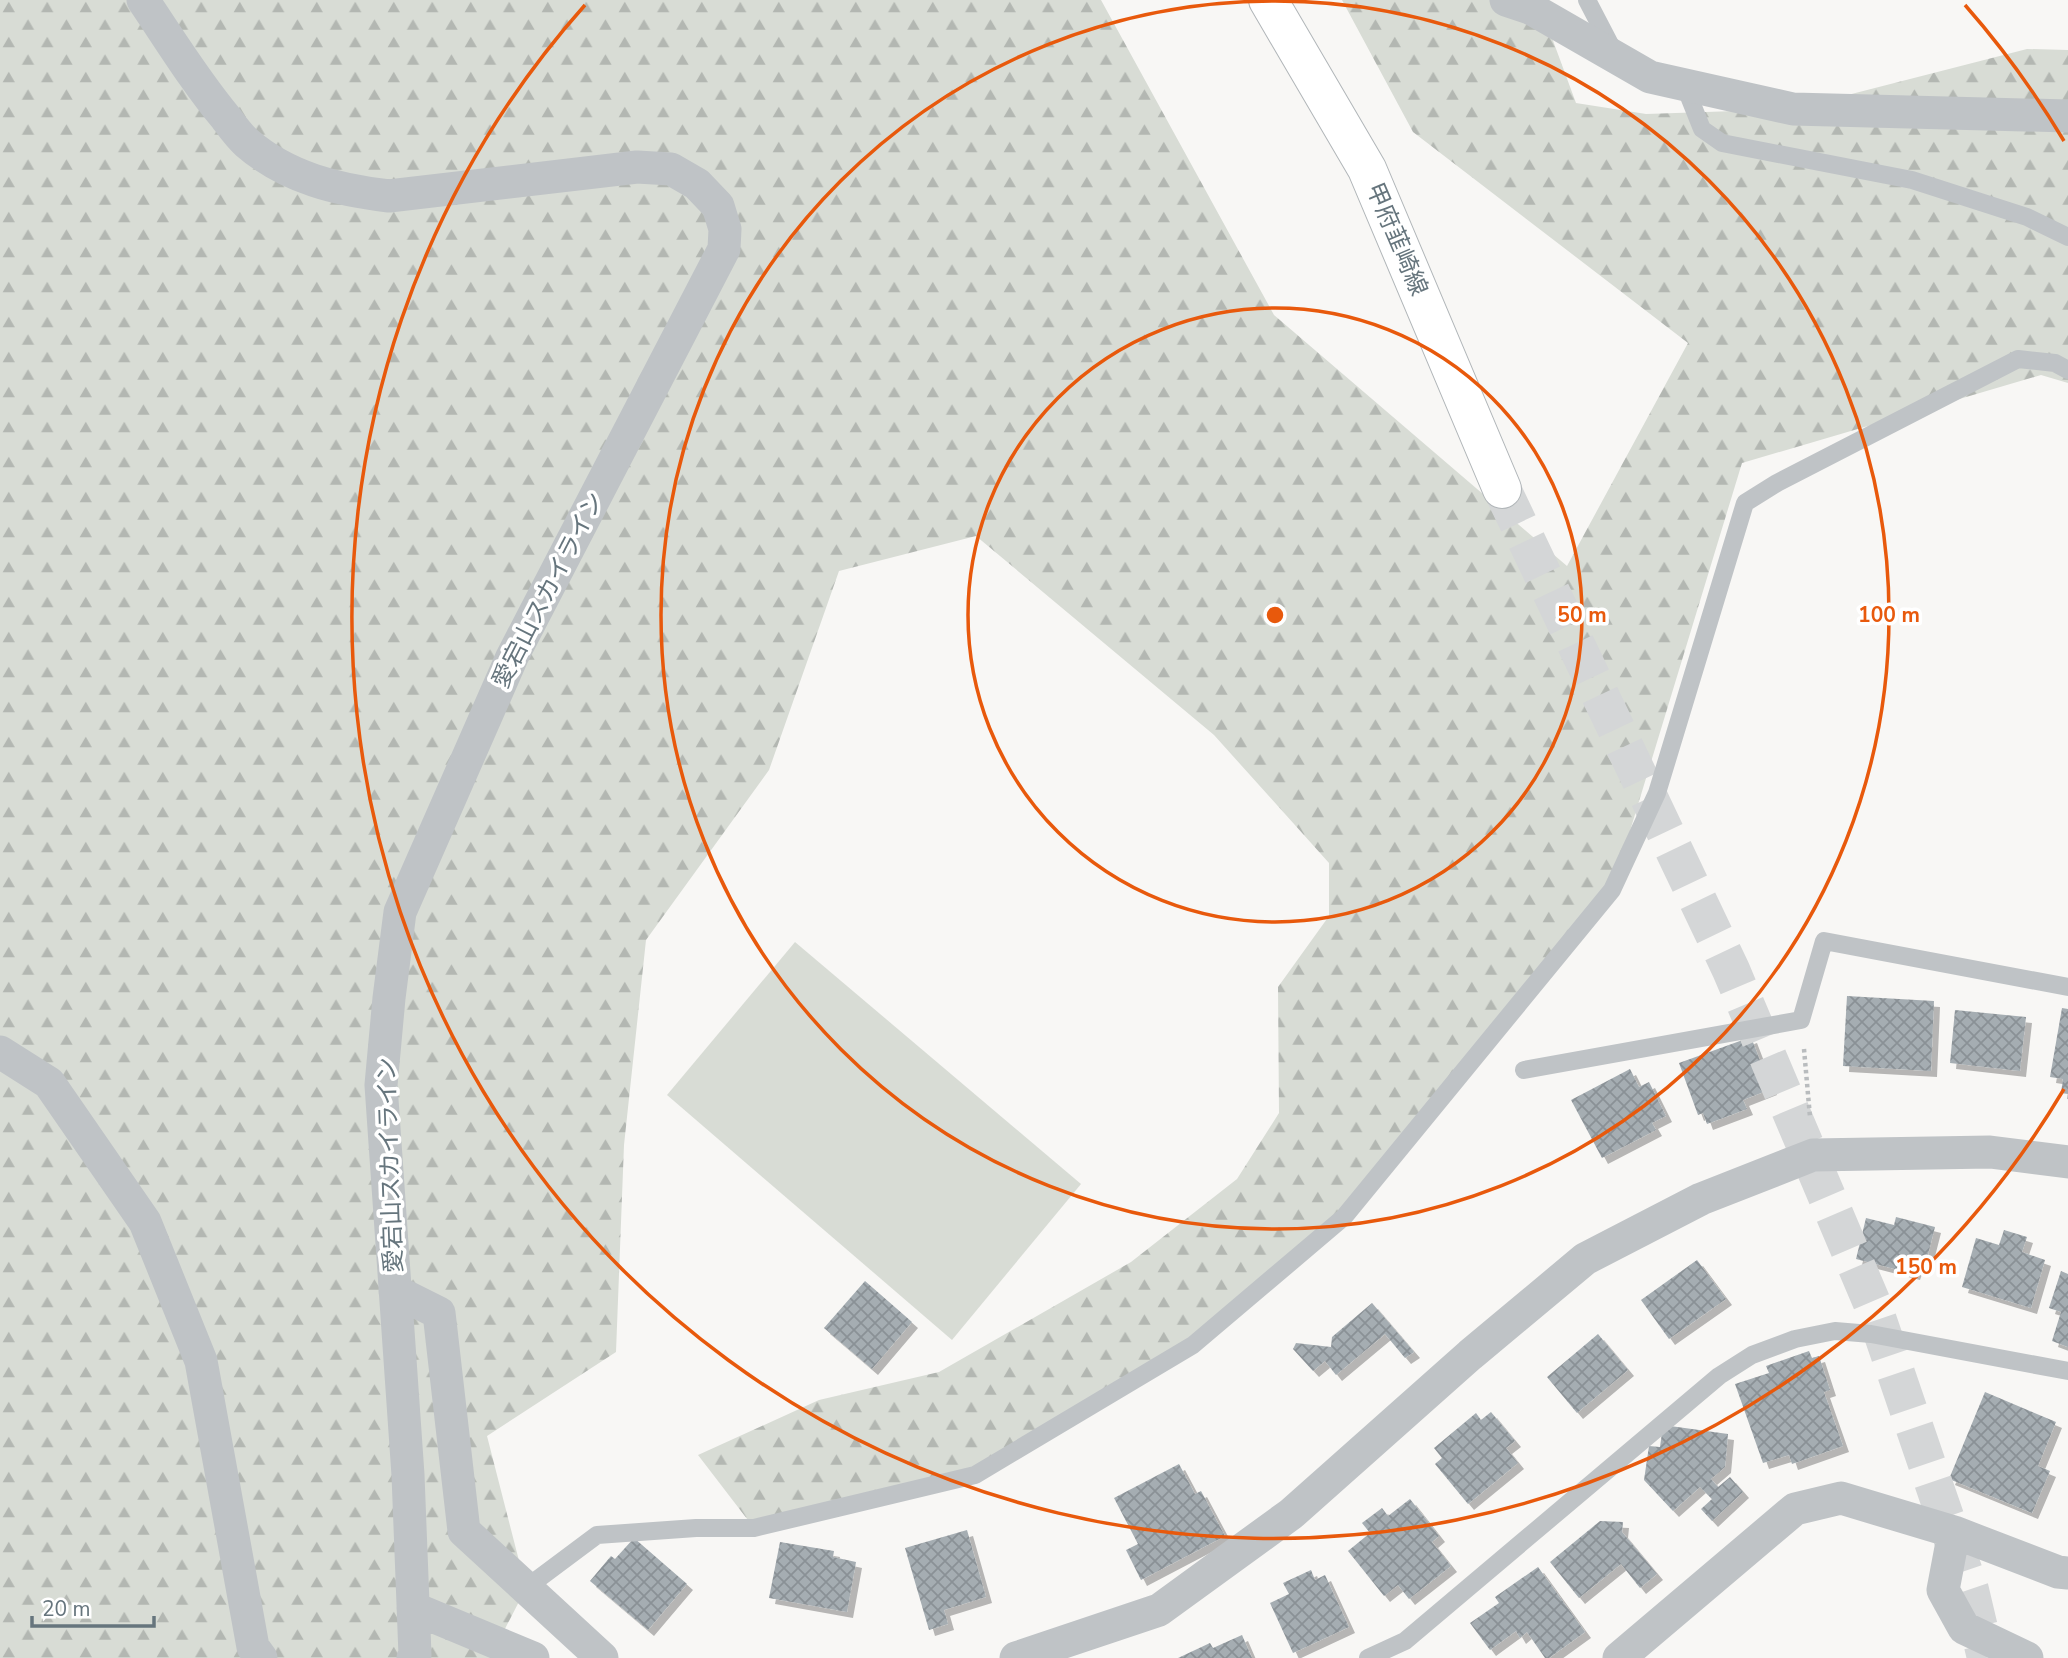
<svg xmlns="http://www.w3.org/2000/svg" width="2068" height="1658" font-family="'Nunito Sans','Noto Sans JP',sans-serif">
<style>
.forest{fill:url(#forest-firs)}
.garden{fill:#d8dcd5}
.building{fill:url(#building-cross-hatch);filter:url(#shadow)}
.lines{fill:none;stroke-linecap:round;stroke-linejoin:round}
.primary-tunnel{stroke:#d4d6d7;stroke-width:38;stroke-dasharray:38 19;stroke-linecap:butt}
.primary-casing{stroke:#b1b6b9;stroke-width:40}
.path{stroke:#b9bcbe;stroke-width:4.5;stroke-dasharray:3.5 3.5;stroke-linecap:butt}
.service{stroke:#bfc3c6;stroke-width:18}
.minor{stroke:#bfc3c6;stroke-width:33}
.primary{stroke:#fff;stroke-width:38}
.ring{fill:none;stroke:#e8590c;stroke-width:3.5}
.labels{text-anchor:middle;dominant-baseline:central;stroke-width:7;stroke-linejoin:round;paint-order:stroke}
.street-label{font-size:24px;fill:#66757d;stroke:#fff}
.centre{fill:#e8590c;stroke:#fff;stroke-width:3.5}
.ring-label{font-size:21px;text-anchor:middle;font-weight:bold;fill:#e8590c;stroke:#fff;stroke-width:7;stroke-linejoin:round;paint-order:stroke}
</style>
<defs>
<pattern id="forest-firs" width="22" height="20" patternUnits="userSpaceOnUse" patternTransform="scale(1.75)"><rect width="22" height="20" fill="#d8dcd5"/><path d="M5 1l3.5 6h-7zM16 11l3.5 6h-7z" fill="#b3b7b2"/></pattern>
<pattern id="building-cross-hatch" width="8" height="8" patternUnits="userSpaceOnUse" patternTransform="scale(1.75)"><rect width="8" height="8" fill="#a5adb2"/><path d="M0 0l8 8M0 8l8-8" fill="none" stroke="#8a9196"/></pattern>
<filter id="shadow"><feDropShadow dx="6" dy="6" stdDeviation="0" flood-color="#0004"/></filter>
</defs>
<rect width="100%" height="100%" fill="#f8f7f5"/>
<path class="forest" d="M 0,0 L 1101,0 L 1274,315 L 1567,566 L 1688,343 L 1413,132 L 1342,0 L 1538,0 L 1576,103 L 1646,114 L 1793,109 L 2027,49 L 2068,50 L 2068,383 L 2041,375 L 1742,463 L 1612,890 L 1344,1217 L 1154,1368 L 975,1475 L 754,1528 L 698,1455 L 819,1400 L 939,1372 L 1131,1262 L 1237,1179 L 1279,1113 L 1278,987 L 1329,916 L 1329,863 L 1214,735 L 976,536 L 839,571 L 769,770 L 646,940 L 624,1145 L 616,1352 L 487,1436 L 526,1588 L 490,1658 L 0,1658 Z"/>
<path class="garden" d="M 795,942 L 1081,1184 L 952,1340 L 667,1095 Z"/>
<path class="building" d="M 1847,996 L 1934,1001 L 1931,1071 L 1843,1066 Z
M 2062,1008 L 2068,1009 L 2068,1094 L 2061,1093 L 2063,1079 L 2050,1077 Z
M 1955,1010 L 2026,1017 L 2020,1071 L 1950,1063 Z
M 1751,1037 L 1771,1089 L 1743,1100 L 1747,1109 L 1707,1124 L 1703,1113 L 1698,1115 L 1679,1063 Z
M 1630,1069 L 1639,1087 L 1649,1082 L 1666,1116 L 1652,1123 L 1656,1130 L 1602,1158 L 1571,1100 Z
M 1896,1217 L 1935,1227 L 1924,1270 L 1916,1268 L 1914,1274 L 1856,1259 L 1866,1218 L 1894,1225 Z
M 2004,1230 L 2027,1237 L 2022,1252 L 2045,1260 L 2031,1308 L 1962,1287 L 1976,1238 L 1999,1245 Z
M 1697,1260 L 1726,1299 L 1669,1339 L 1641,1300 Z
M 2061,1271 L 2068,1274 L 2068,1347 L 2052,1341 L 2061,1312 L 2049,1308 Z
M 865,1281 L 912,1322 L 872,1369 L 824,1328 Z
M 1372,1303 L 1414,1352 L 1405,1358 L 1385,1334 L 1336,1375 L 1325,1361 L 1313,1371 L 1293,1349 L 1296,1343 L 1331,1347 L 1332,1337 Z
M 1598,1334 L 1628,1370 L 1577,1413 L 1547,1377 Z
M 1809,1351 L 1812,1358 L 1819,1356 L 1830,1390 L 1824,1392 L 1843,1446 L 1792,1464 L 1789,1455 L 1763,1463 L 1735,1384 L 1769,1373 L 1766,1366 Z
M 1985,1392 L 2056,1422 L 2038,1466 L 2050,1471 L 2032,1513 L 1949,1479 Z
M 1491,1412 L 1515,1441 L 1506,1448 L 1518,1463 L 1468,1504 L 1435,1464 L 1442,1458 L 1434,1448 L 1476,1413 L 1481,1420 Z
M 1663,1425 L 1728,1434 L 1725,1467 L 1711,1479 L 1718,1487 L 1730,1477 L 1743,1492 L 1712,1521 L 1701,1509 L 1712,1499 L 1700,1487 L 1673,1511 L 1644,1480 L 1649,1446 L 1660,1447 Z
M 1179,1464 L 1195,1494 L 1201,1491 L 1225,1536 L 1141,1580 L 1126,1550 L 1138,1544 L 1114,1498 Z
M 1410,1499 L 1439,1536 L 1432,1542 L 1451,1566 L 1409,1599 L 1398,1585 L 1384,1596 L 1348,1551 L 1370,1533 L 1362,1523 L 1382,1508 L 1388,1516 Z
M 1600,1521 L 1623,1522 L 1622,1532 L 1657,1574 L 1640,1588 L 1621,1564 L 1579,1598 L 1550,1562 Z
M 967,1530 L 986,1597 L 944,1610 L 948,1624 L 929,1630 L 905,1548 Z
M 634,1538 L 687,1584 L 648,1630 L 590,1581 L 611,1556 L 615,1559 Z
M 780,1542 L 834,1551 L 833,1557 L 856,1562 L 847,1612 L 769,1598 Z
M 1538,1567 L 1585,1632 L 1549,1658 L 1545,1658 L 1527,1632 L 1520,1638 L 1516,1631 L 1490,1650 L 1470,1623 L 1499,1603 L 1495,1597 Z
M 1311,1570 L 1315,1580 L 1325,1575 L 1349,1627 L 1293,1653 L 1270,1603 L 1289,1594 L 1283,1583 Z
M 1242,1635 L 1252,1658 L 1178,1658 L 1210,1643 L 1213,1648 Z"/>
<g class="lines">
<path class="primary-tunnel" d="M 1502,489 L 1731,970 L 1872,1303 L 1970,1590 L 1986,1658"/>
<defs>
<path id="primary" d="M 1268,0 L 1367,169 L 1502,489"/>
</defs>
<use href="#primary" class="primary-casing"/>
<path class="path" d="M 1804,1049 L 1810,1117"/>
<path class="service" d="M 1587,0 L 1614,52
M 1684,84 L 1702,129 L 1722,143 L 1912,180 L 2027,217 L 2068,237
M 1524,1070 L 1801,1020 L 1824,941 L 2068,987
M 526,1588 L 597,1535 L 696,1528 L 754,1528 L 975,1475 L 1193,1345 L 1344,1217 L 1612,890 L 1657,793 L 1745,503 L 1777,483 L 2018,359 L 2055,363 L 2068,370
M 1368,1658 L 1405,1641 L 1719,1376 L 1752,1355 L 1795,1339 L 1835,1331 L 1871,1334 L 2068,1371"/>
<path class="minor" d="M 143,0 C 170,40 195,81 226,118 C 232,126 239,136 247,143 C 287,178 338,190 389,196 L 637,167 L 671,169 L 697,184 L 718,206 L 725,229 L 724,249 L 512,657 L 400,912 L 389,998 L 381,1085 L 408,1475 L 415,1655 L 413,1658
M 1506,0 L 1530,8 L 1650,77 L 1793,109 L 2068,116
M 0,1052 L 49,1083 L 145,1222 L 201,1361 L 253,1647 L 261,1658
M 395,1291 L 439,1313 L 464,1531 L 602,1658
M 1954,1532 L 1943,1590 L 1964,1628 L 2027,1658
M 413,1608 L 533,1658
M 1016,1658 L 1159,1610 L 1291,1514 L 1470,1355 L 1585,1259 L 1701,1199 L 1813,1155 L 1990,1152 L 2068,1162
M 1619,1658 L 1795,1509 L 1841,1498 L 1954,1532 L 2058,1572 L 2068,1573"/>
<use href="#primary" class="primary"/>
</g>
<g class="ring">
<circle cx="1275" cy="615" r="307"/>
<circle cx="1275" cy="615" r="614"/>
<path d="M2064 1089A921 921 0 1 1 585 5M1965 5A921 921 0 0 1 2064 141"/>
</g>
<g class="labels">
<g class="street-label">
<text transform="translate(1397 239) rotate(67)">甲府韮崎線</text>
<text transform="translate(548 590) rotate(-63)">愛宕山スカイライン</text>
<text transform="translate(390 1165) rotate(-92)">愛宕山スカイライン</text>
</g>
</g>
<circle cx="1275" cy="615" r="10" class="centre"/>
<g class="ring-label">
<text x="1582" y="622">50 m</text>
<text x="1889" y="622">100 m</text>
<text x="1926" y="1274">150 m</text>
</g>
<path d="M32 1616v10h122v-10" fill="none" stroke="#66757d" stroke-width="3.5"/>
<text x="42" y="1616" font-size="21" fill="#66757d" stroke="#ffffff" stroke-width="5" paint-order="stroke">20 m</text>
</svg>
